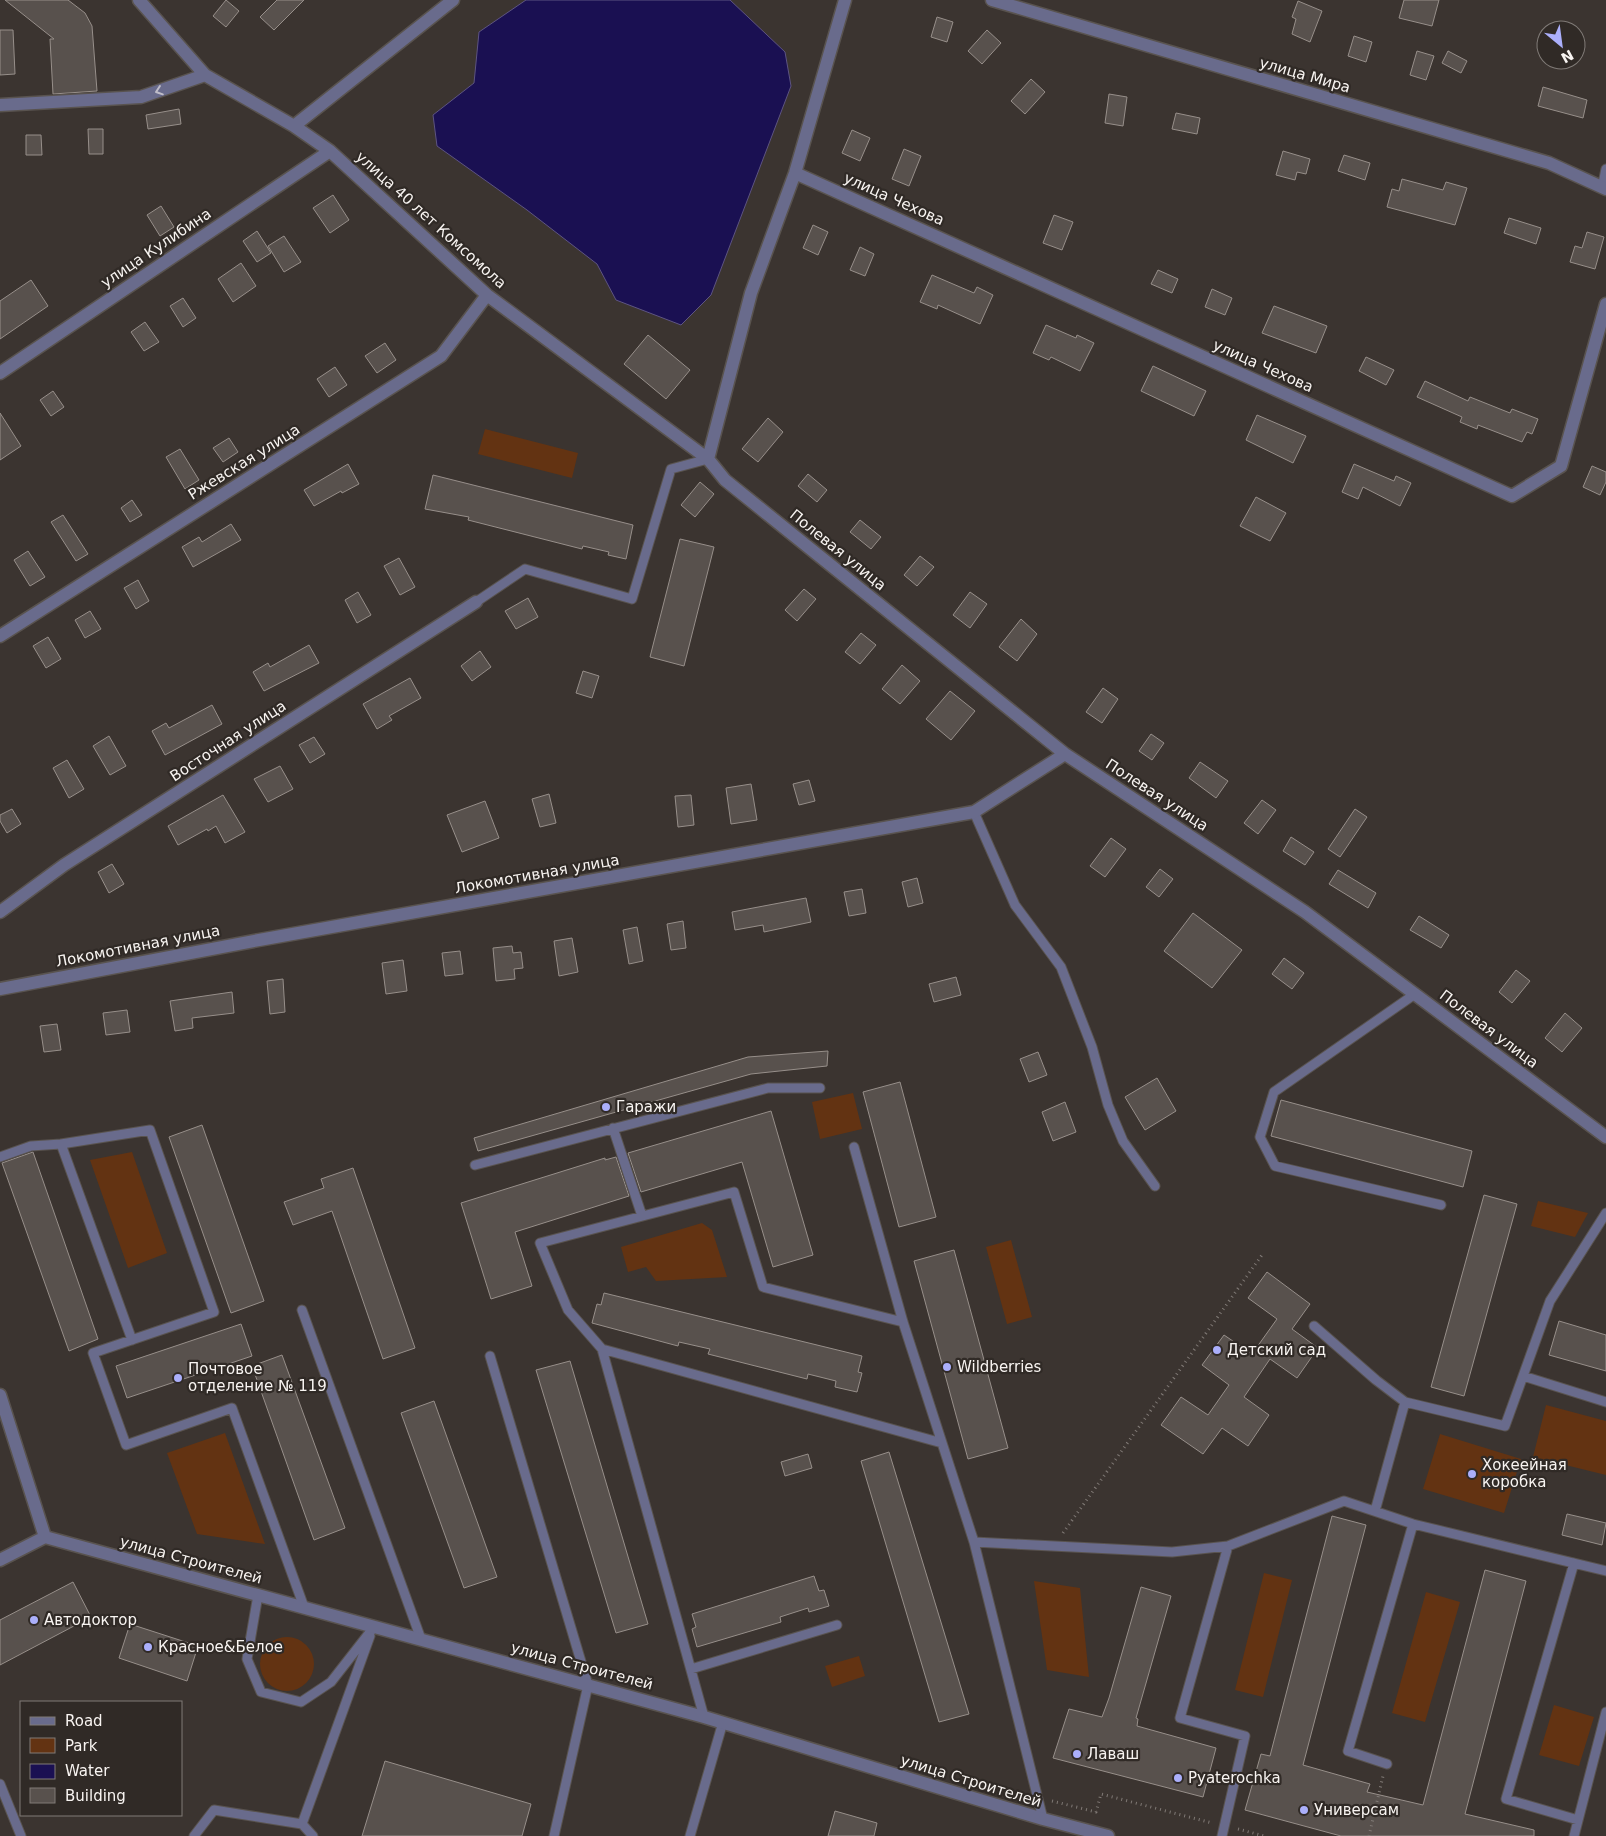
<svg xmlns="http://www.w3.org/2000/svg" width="1606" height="1836" font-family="'DejaVu Sans',sans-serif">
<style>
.green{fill:#633312}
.water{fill:#1a1052;stroke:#5d5482}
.building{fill:#58514d;stroke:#978f8a}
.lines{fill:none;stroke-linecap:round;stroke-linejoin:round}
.lane-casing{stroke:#59534f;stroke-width:11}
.street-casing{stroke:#59534f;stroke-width:15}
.path{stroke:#807a76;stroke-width:3;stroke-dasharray:1 4;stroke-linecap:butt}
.lane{stroke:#696b8c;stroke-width:9}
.street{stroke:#696b8c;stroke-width:12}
.oneway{stroke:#bfbdc9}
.poi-dot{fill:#abaffb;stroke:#302a26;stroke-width:2}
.labels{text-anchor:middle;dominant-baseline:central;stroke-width:4.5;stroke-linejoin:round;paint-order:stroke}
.street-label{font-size:15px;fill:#f8f4f1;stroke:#302a26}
.poi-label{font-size:15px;fill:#f8f4f1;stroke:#302a26;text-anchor:start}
</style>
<rect width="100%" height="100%" fill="#3b3430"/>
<path class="green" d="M 485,429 L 578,453 L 572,478 L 478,454 Z
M 853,1093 L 862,1129 L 820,1139 L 812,1102 Z
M 132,1152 L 167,1253 L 128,1268 L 90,1160 Z
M 1538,1201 L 1588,1213 L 1575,1237 L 1531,1226 Z
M 702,1223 L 712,1230 L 727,1277 L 656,1281 L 646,1267 L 628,1272 L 621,1247 Z
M 1011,1240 L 1032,1317 L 1007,1324 L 986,1247 Z
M 1546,1405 L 1606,1421 L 1606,1475 L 1533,1457 Z
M 225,1433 L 265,1544 L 197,1534 L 167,1453 Z
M 1440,1434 L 1521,1459 L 1504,1513 L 1423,1489 Z
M 1264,1573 L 1292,1580 L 1263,1697 L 1235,1690 Z
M 1034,1581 L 1080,1588 L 1089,1677 L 1047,1670 Z
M 1426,1592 L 1460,1602 L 1425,1722 L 1392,1713 Z
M260 1664a27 27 0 1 1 54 0a27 27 0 1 1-54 0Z
M 859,1656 L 865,1676 L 832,1687 L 825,1666 Z
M 1554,1705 L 1594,1717 L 1579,1766 L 1539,1755 Z"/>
<path class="water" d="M 526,0 L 730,0 L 785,52 L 791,86 L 711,295 L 681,325 L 616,300 L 597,264 L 527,210 L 437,146 L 433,115 L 474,83 L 479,32 Z"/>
<path class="building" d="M 5,0 L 68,0 L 85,13 L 92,26 L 97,91 L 53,94 L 50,39 L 54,39 Z
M 226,0 L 239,11 L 226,27 L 213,16 Z
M 277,0 L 304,0 L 274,30 L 260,17 Z
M 1404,0 L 1439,0 L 1432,26 L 1399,18 Z
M 1298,1 L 1322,11 L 1310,42 L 1292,34 L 1296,19 L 1292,17 Z
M 937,17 L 953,22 L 947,42 L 931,37 Z
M 0,30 L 13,30 L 15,74 L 0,75 Z
M 987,30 L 1001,43 L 982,64 L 968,51 Z
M 1354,36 L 1372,42 L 1366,62 L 1348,56 Z
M 1417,51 L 1434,56 L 1426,80 L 1410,75 Z
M 1448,51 L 1467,61 L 1461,73 L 1442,63 Z
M 1031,79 L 1045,92 L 1025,114 L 1011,101 Z
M 1543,87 L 1587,100 L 1583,118 L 1538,106 Z
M 1109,94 L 1127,97 L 1123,126 L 1105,123 Z
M 179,109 L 181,124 L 148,129 L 146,115 Z
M 1176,113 L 1200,118 L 1197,134 L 1172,129 Z
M 88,129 L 103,129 L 103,154 L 89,154 Z
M 852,130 L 870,138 L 860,161 L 842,153 Z
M 26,135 L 41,135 L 42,155 L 26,155 Z
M 904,149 L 921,156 L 909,186 L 892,179 Z
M 1283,151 L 1310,159 L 1306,174 L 1297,172 L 1295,180 L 1276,175 Z
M 1344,155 L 1370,163 L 1365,180 L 1338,171 Z
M 1402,179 L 1443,190 L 1446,182 L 1467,188 L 1455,225 L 1387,207 L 1392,189 L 1399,191 Z
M 333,195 L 349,220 L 330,233 L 313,208 Z
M 161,206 L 174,227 L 160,236 L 147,215 Z
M 1054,215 L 1073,222 L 1062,250 L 1043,243 Z
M 1509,218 L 1541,228 L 1536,244 L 1504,233 Z
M 813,225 L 828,232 L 818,255 L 803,248 Z
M 257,231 L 271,253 L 257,262 L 243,241 Z
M 1587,232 L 1604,237 L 1595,269 L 1570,262 L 1575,246 L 1582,248 Z
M 284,236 L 301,262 L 284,272 L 268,246 Z
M 860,247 L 874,254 L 865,276 L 850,270 Z
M 241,263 L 256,286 L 233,302 L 218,279 Z
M 1158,270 L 1178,279 L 1172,293 L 1151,284 Z
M 932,275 L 974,293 L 977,287 L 993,295 L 980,324 L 938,305 L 937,309 L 920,302 Z
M 31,280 L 48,306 L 0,339 L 0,301 Z
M 1212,289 L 1232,298 L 1225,315 L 1205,307 Z
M 183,298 L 196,318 L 183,327 L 170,306 Z
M 1274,306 L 1327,326 L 1316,353 L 1262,333 Z
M 145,322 L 159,342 L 144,351 L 131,332 Z
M 1046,325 L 1076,338 L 1077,335 L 1094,343 L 1080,371 L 1051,357 L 1049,360 L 1033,353 Z
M 648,335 L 690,370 L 666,399 L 624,364 Z
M 385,343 L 396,360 L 377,373 L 365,356 Z
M 1366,357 L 1394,370 L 1386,385 L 1359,371 Z
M 1153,366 L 1206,391 L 1194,416 L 1141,391 Z
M 335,367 L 347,385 L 329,397 L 317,379 Z
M 1425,381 L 1468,401 L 1470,397 L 1510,413 L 1512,409 L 1538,419 L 1532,434 L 1527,432 L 1522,442 L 1478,425 L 1477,429 L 1460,422 L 1462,417 L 1417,397 Z
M 53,391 L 64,407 L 51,416 L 40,400 Z
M 0,413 L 21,446 L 0,460 Z
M 1257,415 L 1306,436 L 1293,463 L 1246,440 Z
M 768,418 L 783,432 L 758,462 L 742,449 Z
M 229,438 L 238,452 L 223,462 L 213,448 Z
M 180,449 L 199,480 L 185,489 L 166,457 Z
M 348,464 L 359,484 L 342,493 L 341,491 L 314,506 L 304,490 Z
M 1354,464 L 1394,481 L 1396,476 L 1411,483 L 1400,506 L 1363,487 L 1358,499 L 1342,492 Z
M 1592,466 L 1606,472 L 1606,482 L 1600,495 L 1583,487 Z
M 808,474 L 827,490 L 817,502 L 798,486 Z
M 433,475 L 633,525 L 626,559 L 608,555 L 609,552 L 583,546 L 582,549 L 468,520 L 469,517 L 425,509 Z
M 700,482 L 714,494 L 695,517 L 681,505 Z
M 1256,497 L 1286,513 L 1270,541 L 1240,526 Z
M 132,500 L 142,515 L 130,522 L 121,508 Z
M 63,515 L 88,554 L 76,561 L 51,522 Z
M 860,520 L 881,537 L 871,549 L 850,532 Z
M 231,524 L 241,540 L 193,567 L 182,547 L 199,537 L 202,542 Z
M 680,539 L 714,547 L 684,666 L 650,657 Z
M 28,551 L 45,577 L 30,586 L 14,560 Z
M 920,556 L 934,567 L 917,586 L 904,575 Z
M 399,558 L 415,587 L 400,595 L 384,566 Z
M 138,580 L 149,601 L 136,609 L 124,588 Z
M 804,589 L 816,599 L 797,621 L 785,610 Z
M 358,592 L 371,615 L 357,623 L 345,600 Z
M 970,592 L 987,604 L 970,628 L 953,615 Z
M 528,598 L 538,617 L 516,629 L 505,611 Z
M 90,611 L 101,629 L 85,638 L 75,620 Z
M 1021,619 L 1037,634 L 1017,661 L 999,647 Z
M 861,633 L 876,645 L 860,664 L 845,652 Z
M 48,637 L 61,659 L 46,668 L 33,646 Z
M 309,645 L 319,663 L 264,691 L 253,672 L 268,663 L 270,667 Z
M 480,651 L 491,667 L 472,681 L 461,666 Z
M 902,665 L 920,681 L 900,704 L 882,689 Z
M 583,671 L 599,676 L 592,698 L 576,693 Z
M 410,678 L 421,698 L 389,716 L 392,720 L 377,729 L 363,704 Z
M 1103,688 L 1118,699 L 1102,723 L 1086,712 Z
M 950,691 L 975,711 L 951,740 L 926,719 Z
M 212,705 L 222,724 L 165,755 L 152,731 L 166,723 L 169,728 Z
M 1151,734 L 1164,743 L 1152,760 L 1139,751 Z
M 109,736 L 126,766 L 110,775 L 93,746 Z
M 314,737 L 325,754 L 310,763 L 299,745 Z
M 67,760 L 84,789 L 69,798 L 53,768 Z
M 1200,762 L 1228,781 L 1216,798 L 1189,778 Z
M 280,766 L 293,789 L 268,802 L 254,779 Z
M 809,780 L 815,801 L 799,805 L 793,784 Z
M 751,784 L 757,820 L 731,824 L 726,788 Z
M 549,794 L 556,823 L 540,827 L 532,799 Z
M 223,795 L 245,832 L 225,843 L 216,826 L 208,831 L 207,829 L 178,845 L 168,826 Z
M 691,795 L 694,825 L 678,827 L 675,796 Z
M 1262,800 L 1276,810 L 1258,834 L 1244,823 Z
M 485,801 L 499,838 L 462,852 L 447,815 Z
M 12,809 L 21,824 L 7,833 L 0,821 L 0,815 Z
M 1355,809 L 1367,817 L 1340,857 L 1328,849 Z
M 1291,837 L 1314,852 L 1305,865 L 1283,851 Z
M 1111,838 L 1126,849 L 1105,877 L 1090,866 Z
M 112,864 L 124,884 L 109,893 L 98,872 Z
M 1160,869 L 1173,879 L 1159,897 L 1146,887 Z
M 1338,870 L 1376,893 L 1368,908 L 1329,884 Z
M 917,878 L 923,903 L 908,907 L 902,882 Z
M 862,889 L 866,913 L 849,916 L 844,892 Z
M 806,898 L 811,922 L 764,932 L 763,925 L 735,930 L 732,912 Z
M 1193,913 L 1242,950 L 1212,988 L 1164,951 Z
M 1419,916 L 1449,935 L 1441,948 L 1410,930 Z
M 683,921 L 686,948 L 671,950 L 667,924 Z
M 637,927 L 643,961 L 629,964 L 623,930 Z
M 572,938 L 578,972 L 559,976 L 554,941 Z
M 512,946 L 513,953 L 521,952 L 523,968 L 514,969 L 515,979 L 496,981 L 493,948 Z
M 460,951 L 463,974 L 445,976 L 442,953 Z
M 1284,958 L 1304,973 L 1292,989 L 1272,974 Z
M 403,960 L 407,991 L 386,994 L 382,963 Z
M 1516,970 L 1530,981 L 1512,1003 L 1499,992 Z
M 956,977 L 961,995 L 934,1002 L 929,984 Z
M 283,979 L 285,1012 L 270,1014 L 267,981 Z
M 232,992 L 234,1013 L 192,1018 L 193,1028 L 175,1031 L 170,1001 Z
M 127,1010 L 130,1032 L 106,1035 L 103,1013 Z
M 1565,1013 L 1582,1028 L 1562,1052 L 1545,1038 Z
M 57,1024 L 61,1050 L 44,1052 L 40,1026 Z
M 828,1051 L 827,1066 L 751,1074 L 478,1151 L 474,1138 L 748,1057 Z
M 1038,1052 L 1047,1075 L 1029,1082 L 1020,1059 Z
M 1157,1078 L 1176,1111 L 1145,1130 L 1125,1097 Z
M 900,1082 L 936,1217 L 899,1227 L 863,1092 Z
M 1281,1100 L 1472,1151 L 1463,1187 L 1271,1136 Z
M 1065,1102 L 1076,1132 L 1053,1141 L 1042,1112 Z
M 771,1111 L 813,1255 L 773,1267 L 742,1162 L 641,1192 L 628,1153 Z
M 202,1125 L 264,1301 L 231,1313 L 169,1137 Z
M 33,1152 L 98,1339 L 69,1351 L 2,1163 Z
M 616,1157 L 629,1196 L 515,1232 L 532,1286 L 491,1299 L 461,1203 L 605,1158 L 605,1160 Z
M 353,1168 L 415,1348 L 383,1359 L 332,1211 L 293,1225 L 284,1202 L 324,1188 L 321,1179 Z
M 1484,1195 L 1517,1204 L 1464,1396 L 1431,1387 Z
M 954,1250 L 1008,1448 L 968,1459 L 914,1261 Z
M 1267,1272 L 1310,1304 L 1292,1329 L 1318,1348 L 1297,1378 L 1270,1359 L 1244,1397 L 1269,1415 L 1248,1446 L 1222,1428 L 1203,1454 L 1161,1425 L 1181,1397 L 1208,1415 L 1229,1385 L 1202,1365 L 1224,1335 L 1252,1354 L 1277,1319 L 1248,1298 Z
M 604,1293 L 862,1356 L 858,1372 L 862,1373 L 857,1392 L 835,1387 L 836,1381 L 808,1374 L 807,1379 L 708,1354 L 710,1349 L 679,1342 L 678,1346 L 592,1323 L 597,1304 L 601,1305 Z
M 1559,1321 L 1606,1335 L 1606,1371 L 1549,1355 Z
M 241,1324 L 252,1356 L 127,1398 L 116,1366 Z
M 282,1355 L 345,1528 L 314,1540 L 252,1366 Z
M 570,1361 L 648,1624 L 616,1633 L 536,1370 Z
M 434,1401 L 497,1577 L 464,1588 L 401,1413 Z
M 889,1452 L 969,1714 L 939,1722 L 861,1461 Z
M 808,1454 L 812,1468 L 785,1476 L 781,1462 Z
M 1567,1514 L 1606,1523 L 1602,1545 L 1562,1535 Z
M 1332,1516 L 1366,1525 L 1303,1765 L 1370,1784 L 1367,1792 L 1423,1805 L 1485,1570 L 1526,1581 L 1465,1814 L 1534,1830 L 1534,1836 L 1341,1836 L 1245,1810 L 1261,1754 L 1270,1756 Z
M 814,1576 L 819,1591 L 824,1590 L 829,1606 L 809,1612 L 808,1608 L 780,1617 L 781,1622 L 697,1647 L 692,1629 L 696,1627 L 692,1614 Z
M 73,1582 L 91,1617 L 0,1665 L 0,1620 Z
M 1141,1587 L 1171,1596 L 1136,1718 L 1138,1719 L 1137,1726 L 1216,1748 L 1203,1797 L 1053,1758 L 1069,1709 L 1102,1717 L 1109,1698 Z
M 130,1624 L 198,1646 L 187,1681 L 119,1658 Z
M 385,1761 L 531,1804 L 522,1836 L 362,1836 Z
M 835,1811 L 877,1823 L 874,1836 L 828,1836 Z"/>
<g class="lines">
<defs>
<path id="lane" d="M 1602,188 L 1606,169
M 476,602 L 525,569 L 632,599 L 671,469 L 708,459
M 974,812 L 1015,905 L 1061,967 L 1092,1047 L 1108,1105 L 1123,1141 L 1155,1186
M 1415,994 L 1274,1092 L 1260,1137 L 1275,1166 L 1441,1205
M 613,1128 L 642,1216
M 61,1144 L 150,1130 L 214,1312 L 93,1353 L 126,1445 L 232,1408 L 304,1607
M 854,1147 L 903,1322 L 974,1542
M 0,1157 L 31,1146 L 61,1144 L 132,1340
M 475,1165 L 768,1088 L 820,1088
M 302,1310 L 421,1639
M 1314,1326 L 1376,1380 L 1405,1402
M 602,1349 L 568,1310 L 540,1243 L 734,1192 L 763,1287 L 903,1322
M 490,1356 L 588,1685 L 554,1836
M 1523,1376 L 1606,1402
M 1375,1511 L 1405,1402 L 1505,1426 L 1550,1301 L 1606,1213
M 1574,1563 L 1506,1799 L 1578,1820
M 258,1595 L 247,1659 L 261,1692 L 301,1702 L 331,1682 L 374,1627
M 691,1669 L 837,1625
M 704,1717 L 602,1349 L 942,1443
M 1387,1764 L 1348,1751 L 1413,1524
M 0,1784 L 21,1836
M 1043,1819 L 974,1542 L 1172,1552 L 1228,1546 L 1344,1501 L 1413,1524 L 1606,1571
M 302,1824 L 370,1636
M 194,1836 L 214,1810 L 302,1824 L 313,1836
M 690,1836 L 723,1722
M 1222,1836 L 1245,1736 L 1180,1718 L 1228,1546
M 1574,1836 L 1606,1712"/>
<path id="street" d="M 139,0 L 205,75 L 294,126 L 330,151 L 487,295 L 708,459 L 725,480 L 1065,754 L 1305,912 L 1606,1137
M 992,0 L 1549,163 L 1606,189
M 0,105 L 141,97 L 205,75
M 294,126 L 453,0
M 795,173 L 1512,496 L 1561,466 L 1606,304
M 0,373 L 330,151
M 708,459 L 751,293 L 795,173 L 845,0
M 0,636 L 441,356 L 487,295
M 0,912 L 64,865 L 476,602
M 0,989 L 259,940 L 974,812 L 1065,754
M 0,1395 L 45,1537
M 45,1537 L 704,1717 L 1043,1819 L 1108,1836
M 0,1560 L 45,1537"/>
</defs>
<use href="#lane" class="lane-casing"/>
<use href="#street" class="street-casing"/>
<path class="path" d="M 1063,1533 L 1262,1255
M 1052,1801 L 1096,1812 L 1101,1794 L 1212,1823
M 1238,1829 L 1264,1836
M 1369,1836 L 1383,1776"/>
<use href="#lane" class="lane"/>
<use href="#street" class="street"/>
</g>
<defs><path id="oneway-chevron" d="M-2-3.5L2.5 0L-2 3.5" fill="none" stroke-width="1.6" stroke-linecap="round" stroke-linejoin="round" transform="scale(1.25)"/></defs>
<use class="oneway" href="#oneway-chevron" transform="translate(159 91) rotate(161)"/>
<g class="poi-dot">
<circle cx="606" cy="1107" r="5"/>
<circle cx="1217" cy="1350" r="5"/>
<circle cx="947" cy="1367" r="5"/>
<circle cx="178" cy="1378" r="5"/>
<circle cx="1472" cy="1474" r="5"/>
<circle cx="34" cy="1620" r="5"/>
<circle cx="148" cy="1647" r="5"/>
<circle cx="1077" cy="1754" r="5"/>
<circle cx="1178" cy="1778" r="5"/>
<circle cx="1304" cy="1810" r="5"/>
</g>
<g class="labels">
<g class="street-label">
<text transform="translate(1305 75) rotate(16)">улица Мира</text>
<text transform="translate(894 199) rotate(24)">улица Чехова</text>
<text transform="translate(431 220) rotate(42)">улица 40 лет Комсомола</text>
<text transform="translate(156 248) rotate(-34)">улица Кулибина</text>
<text transform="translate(1263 366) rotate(24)">улица Чехова</text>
<text transform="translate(244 462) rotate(-32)">Ржевская улица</text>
<text transform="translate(838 550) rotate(39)">Полевая улица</text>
<text transform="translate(228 741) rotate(-33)">Восточная улица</text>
<text transform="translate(1157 795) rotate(33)">Полевая улица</text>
<text transform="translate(537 874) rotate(-10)">Локомотивная улица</text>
<text transform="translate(138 946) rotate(-11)">Локомотивная улица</text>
<text transform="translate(1489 1029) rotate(37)">Полевая улица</text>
<text transform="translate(191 1560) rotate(15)">улица Строителей</text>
<text transform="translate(582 1666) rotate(15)">улица Строителей</text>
<text transform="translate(971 1781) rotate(17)">улица Строителей</text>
</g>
<g class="poi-label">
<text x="616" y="1107">Гаражи</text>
<text x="1227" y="1350">Детский сад</text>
<text x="957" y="1367">Wildberries</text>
<text x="188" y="1369">Почтовое<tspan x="188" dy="17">отделение № 119</tspan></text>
<text x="1482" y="1465">Хокеейная<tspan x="1482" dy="17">коробка</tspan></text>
<text x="44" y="1620">Автодоктор</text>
<text x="158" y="1647">Красное&amp;Белое</text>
<text x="1087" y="1754">Лаваш</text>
<text x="1188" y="1778">Pyaterochka</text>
<text x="1314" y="1810">Универсам</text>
</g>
</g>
<rect x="20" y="1701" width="162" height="115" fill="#302a26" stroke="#807b77"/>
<rect x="30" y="1717" width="25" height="8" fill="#696b8c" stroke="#807b77"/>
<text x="65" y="1726" font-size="15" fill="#f8f4f1">Road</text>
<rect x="30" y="1738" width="25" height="15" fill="#633312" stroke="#807b77"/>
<text x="65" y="1751" font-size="15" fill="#f8f4f1">Park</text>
<rect x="30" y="1764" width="25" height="15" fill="#1a1052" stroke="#807b77"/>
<text x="65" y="1776" font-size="15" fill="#f8f4f1">Water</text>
<rect x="30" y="1788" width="25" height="15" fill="#58514d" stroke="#807b77"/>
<text x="65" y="1801" font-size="15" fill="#f8f4f1">Building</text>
<g transform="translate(1561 45) rotate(151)"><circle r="24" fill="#302a26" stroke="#807b77"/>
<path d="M0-4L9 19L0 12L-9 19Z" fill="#abaffb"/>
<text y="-8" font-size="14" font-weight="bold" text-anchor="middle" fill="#f8f4f1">N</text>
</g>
</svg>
